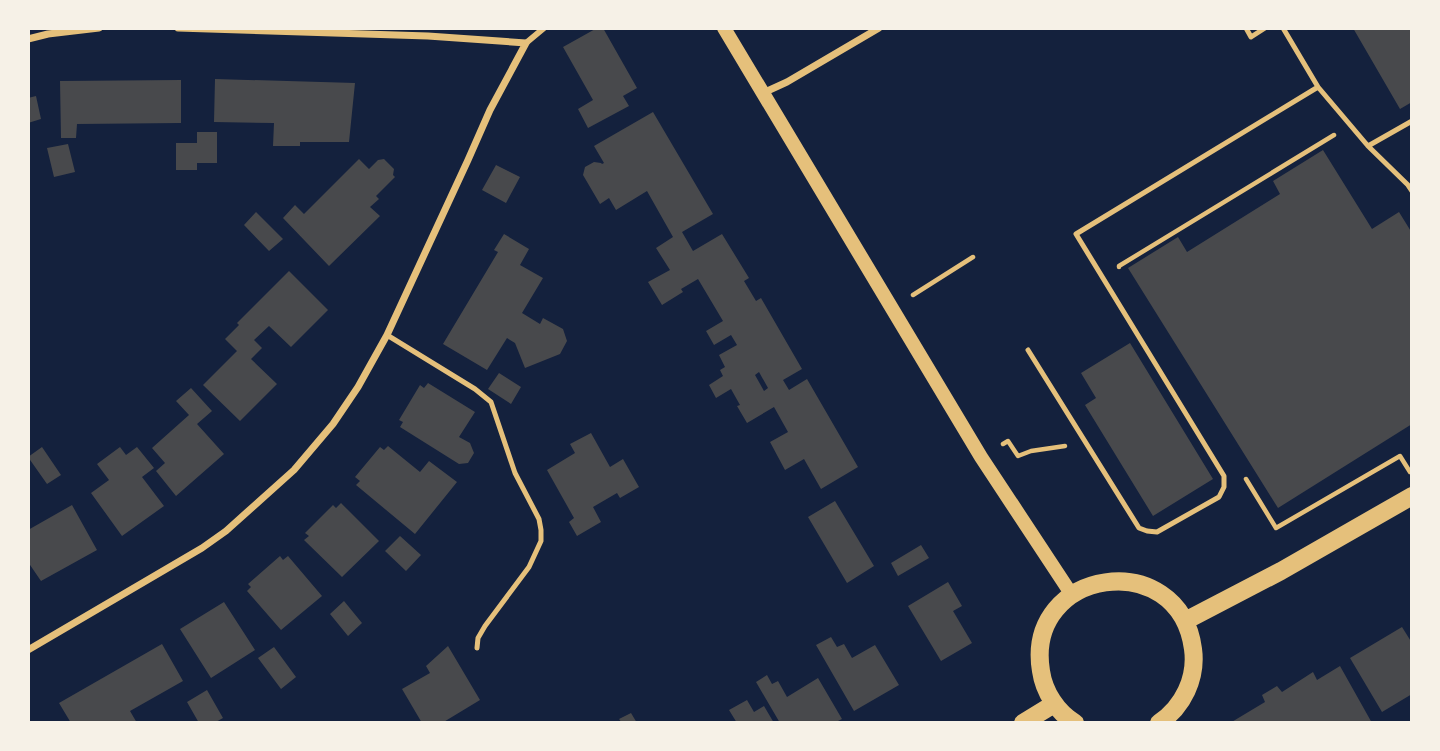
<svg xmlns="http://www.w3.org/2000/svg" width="1440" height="751" font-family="Quicksand,sans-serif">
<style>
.building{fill:#48494c;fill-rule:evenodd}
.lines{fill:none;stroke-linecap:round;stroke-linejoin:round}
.path{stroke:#e5c07b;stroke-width:4.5}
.service{stroke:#e5c07b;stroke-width:5}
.pedestrian{stroke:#e5c07b;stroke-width:6}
.minor{stroke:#e5c07b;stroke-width:7}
.secondary{stroke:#e5c07b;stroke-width:14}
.primary{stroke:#e5c07b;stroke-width:18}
</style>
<rect width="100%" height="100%" fill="#14213d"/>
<path class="building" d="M 597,28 L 603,28 L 637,88 L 623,96 L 629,106 L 588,128 L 578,109 L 593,100 L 563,47 Z
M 1353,28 L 1412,28 L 1412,102 L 1400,109 Z
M 215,79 L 355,83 L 349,142 L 300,142 L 300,146 L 273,146 L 274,123 L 214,122 Z
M 181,80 L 181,123 L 77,124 L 76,138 L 61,138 L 60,81 Z
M 36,96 L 41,119 L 28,123 L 28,98 Z
M 653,112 L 713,214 L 682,232 L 693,251 L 722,234 L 749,278 L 744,281 L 756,301 L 761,298 L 802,369 L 783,380 L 789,390 L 807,379 L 858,467 L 821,489 L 804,459 L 785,470 L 770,442 L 788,432 L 774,407 L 747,423 L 737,406 L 740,405 L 731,389 L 716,398 L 709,385 L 723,376 L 720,370 L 725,367 L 719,355 L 737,345 L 731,335 L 714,345 L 706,331 L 723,321 L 698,279 L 681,289 L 683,292 L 662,305 L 648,282 L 670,270 L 656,248 L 673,237 L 647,191 L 616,210 L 609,198 L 600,204 L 583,175 L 585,167 L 594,162 L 601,163 L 602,164 L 604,163 L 594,146 ZM 759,372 L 768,388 L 764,391 L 755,375 Z
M 197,132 L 217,132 L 217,163 L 197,163 L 197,170 L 176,170 L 176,143 L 197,143 Z
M 68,144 L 75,172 L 54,177 L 47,148 Z
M 1323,150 L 1372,229 L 1399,212 L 1412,233 L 1412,424 L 1278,508 L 1128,268 L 1178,237 L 1187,252 L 1280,194 L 1273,181 Z
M 359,159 L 369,169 L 378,160 L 384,159 L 394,169 L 393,175 L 395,177 L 376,196 L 379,199 L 370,207 L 380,216 L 329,266 L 283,218 L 295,205 L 304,214 Z
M 496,165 L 520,177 L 506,203 L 482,190 Z
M 256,212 L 283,239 L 269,251 L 244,225 Z
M 504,234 L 529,249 L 520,265 L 543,278 L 522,313 L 540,324 L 543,318 L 563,329 L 567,341 L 560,354 L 525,368 L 515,343 L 507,338 L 487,370 L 443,344 L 498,252 L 494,250 Z
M 289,271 L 328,310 L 291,347 L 269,326 L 254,340 L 262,348 L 251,359 L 277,384 L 240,421 L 203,385 L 237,351 L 225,339 L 239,325 L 237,323 Z
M 1130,343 L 1213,479 L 1153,516 L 1085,405 L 1096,398 L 1081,373 Z
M 499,373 L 521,387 L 511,404 L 488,389 Z
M 428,383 L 475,412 L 459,437 L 470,443 L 474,453 L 468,463 L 459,464 L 400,427 L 403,422 L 399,420 L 420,385 L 424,388 Z
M 191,388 L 212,411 L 197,424 L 224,454 L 176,496 L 156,471 L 165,463 L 152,448 L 189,415 L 176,401 Z
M 591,433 L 610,467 L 623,459 L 639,487 L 620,498 L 617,493 L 593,507 L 601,522 L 577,536 L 569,522 L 574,518 L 547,470 L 575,453 L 570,444 Z
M 388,446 L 420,472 L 429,461 L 457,482 L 415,534 L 356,485 L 360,481 L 355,477 L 380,447 L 384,450 Z
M 42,447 L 61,475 L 47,484 L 28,457 Z
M 120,447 L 126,455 L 137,447 L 154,468 L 142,477 L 164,506 L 122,536 L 91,493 L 109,480 L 97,464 Z
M 835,501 L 874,566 L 847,583 L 808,517 Z
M 341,503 L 379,541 L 342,577 L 304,540 L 309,536 L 305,533 L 333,505 L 336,508 Z
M 72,505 L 97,550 L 41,581 L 28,562 L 28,530 Z
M 400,536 L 421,555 L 406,571 L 385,551 Z
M 921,545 L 929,558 L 898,576 L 891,563 Z
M 280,556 L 283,560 L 288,556 L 322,596 L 281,630 L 247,591 L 251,587 L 248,584 Z
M 948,582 L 962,606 L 953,611 L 972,643 L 941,661 L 908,606 Z
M 344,601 L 362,623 L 348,636 L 330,614 Z
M 224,602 L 255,650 L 211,678 L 180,629 Z
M 1402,627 L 1412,643 L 1412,694 L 1382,712 L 1350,658 Z
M 831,637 L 837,647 L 844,644 L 852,658 L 875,645 L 899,685 L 854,711 L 816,645 Z
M 162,644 L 183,681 L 130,711 L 137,723 L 71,723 L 59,703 Z
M 448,646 L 480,700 L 442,723 L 422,723 L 402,689 L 430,673 L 426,666 Z
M 274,647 L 296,677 L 281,689 L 258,658 Z
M 1340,666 L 1372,723 L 1230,723 L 1265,702 L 1262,695 L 1277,686 L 1282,692 L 1313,672 L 1317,680 Z
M 767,675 L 772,684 L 778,681 L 787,697 L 818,678 L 842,719 L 834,723 L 780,723 L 756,682 Z
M 207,690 L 223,718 L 214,723 L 199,723 L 187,702 Z
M 747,700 L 754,712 L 764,706 L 774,723 L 737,723 L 729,710 Z
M 631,713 L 637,723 L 622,723 L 619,719 Z"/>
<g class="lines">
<path class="path" d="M 1119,267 L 1119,266 L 1334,135
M 913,295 L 973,257
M 1003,444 L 1008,441 L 1018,456 L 1031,451 L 1065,446
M 1246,479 L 1276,528 L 1400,456 L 1410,472"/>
<path class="service" d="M 1246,28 L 1251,37 L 1265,28
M 1318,87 L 1368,146 L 1412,121
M 1368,146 L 1408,185 L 1412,191
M 387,335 L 475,389 L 491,402 L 515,473 L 539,519 L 541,530 L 541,541 L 529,567 L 485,626 L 478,638 L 477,648
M 1028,350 L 1139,528 L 1147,531 L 1157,532 L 1219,497 L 1224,487 L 1224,476 L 1076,234 L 1318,87 L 1283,28"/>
<path class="pedestrian" d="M 526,43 L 544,28"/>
<path class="minor" d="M 28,39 L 48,34 L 99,28
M 763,93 L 787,82 L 879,28
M 28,650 L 202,548 L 226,531 L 294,470 L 333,424 L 358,387 L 387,335 L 468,160 L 490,110 L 526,43 L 428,36 L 178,28"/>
<path class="secondary" d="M 724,28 L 981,457 L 1072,595"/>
<path class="primary" d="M 1185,621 L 1281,571 L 1412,496
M 1023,723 L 1054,704
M 1075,723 C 1057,712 1044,692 1041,671 C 1024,568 1179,545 1193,649 C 1197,678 1183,707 1159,723"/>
</g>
<rect width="1440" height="751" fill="none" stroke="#f6f1e7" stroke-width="60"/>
</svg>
